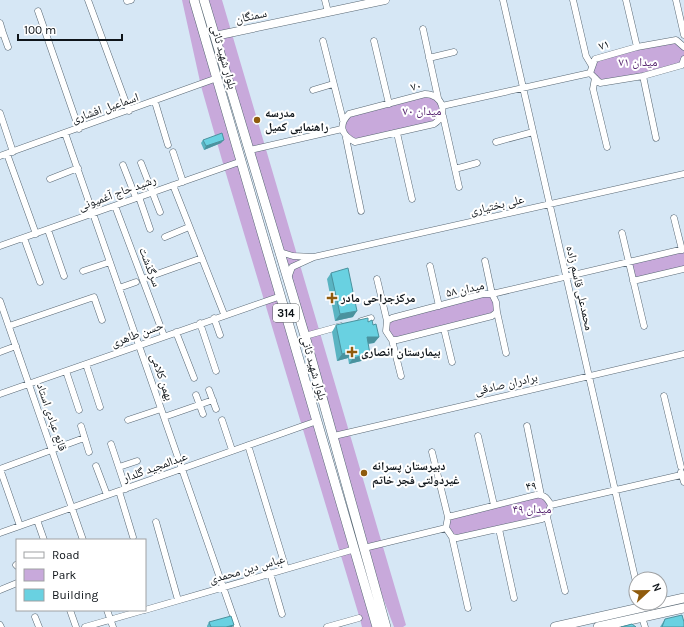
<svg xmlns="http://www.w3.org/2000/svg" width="684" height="627" font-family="Karla,'Noto Naskh Arabic',sans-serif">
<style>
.green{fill:#c8a9db}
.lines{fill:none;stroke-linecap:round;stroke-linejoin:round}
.minor-casing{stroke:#596874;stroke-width:7}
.secondary-casing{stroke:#596874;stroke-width:9}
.primary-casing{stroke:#596874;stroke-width:10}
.minor{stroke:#fff;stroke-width:6}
.secondary{stroke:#fff;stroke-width:8}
.primary{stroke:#fff;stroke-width:9}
.wall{fill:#5ab4c2}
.shaded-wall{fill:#4a929e}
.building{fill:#69d1e1;stroke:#4a929e}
.poi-dot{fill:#8f5b0d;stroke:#fff;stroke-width:1.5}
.labels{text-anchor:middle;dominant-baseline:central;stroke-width:4;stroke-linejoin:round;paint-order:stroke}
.shield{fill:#fff;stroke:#565a5e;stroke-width:1}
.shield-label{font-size:11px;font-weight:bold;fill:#0e1419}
.street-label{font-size:12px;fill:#0e1419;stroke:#fff}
.park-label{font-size:12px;fill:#56246f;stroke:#fff}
.poi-label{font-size:12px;font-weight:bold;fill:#0e1419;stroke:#fff;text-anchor:start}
</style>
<rect width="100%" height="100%" fill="#d6e7f5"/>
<path class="green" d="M 182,0 L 194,0 L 377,627 L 362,627 L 360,619 L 224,167 L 201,86 Z
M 204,0 L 222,0 L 406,625 L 403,627 L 394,627 L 364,548 Z
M 676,40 L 684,47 L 684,59 L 682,65 L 600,83 L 590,73 L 595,59 Z
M 433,94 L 442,106 L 440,120 L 355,142 L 346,138 L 343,120 L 349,114 Z
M 684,249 L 684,269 L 633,281 L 629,262 Z
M 492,294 L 497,312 L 397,340 L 389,336 L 387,321 Z
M 541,495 L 551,505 L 547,517 L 452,537 L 446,522 L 448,517 Z"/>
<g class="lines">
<defs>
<path id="minor" d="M 88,0 L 129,111
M 325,0 L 328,12
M 503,0 L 636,582
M 573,0 L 586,56 L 592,66
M 626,0 L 637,47
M 676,0 L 684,35
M 127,1 L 131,0
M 38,11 L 79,129
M 0,23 L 3,33
M 423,29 L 438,98
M 0,34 L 3,33 L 8,47
M 323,41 L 343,120
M 374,41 L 389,104
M 684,47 L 676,40 L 637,47 L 595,59 L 590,73 L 600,83 L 643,76 L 682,65 L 684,59
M 429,58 L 454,52
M 643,76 L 656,138
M 595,78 L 593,89 L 607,147
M 313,90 L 333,84
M 425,94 C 443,94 449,115 434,124 L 355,142 C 341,135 338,125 349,114 Z
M 155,102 L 168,145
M 442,106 L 590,73
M 0,113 L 13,152
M 443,116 L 459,187
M 65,133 L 237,627
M 397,133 L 412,199
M 346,138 L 361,211
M 496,142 L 533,132
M 250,150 L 342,129
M 173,152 L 183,182
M 7,154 L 36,234
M 0,156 L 217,78
M 141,163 L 160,212
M 123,165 L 136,198
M 455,169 L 477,163
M 50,179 L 78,168
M 173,185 L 224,314
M 139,197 L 150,229
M 115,206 L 164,336
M 674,218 L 682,250
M 48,230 L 64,276
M 622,233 L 644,326
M 165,237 L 189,227
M 24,238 L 40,282
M 0,246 L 242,161
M 280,252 L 293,256 L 314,257 L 292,267 L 288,278
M 314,257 L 684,174
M 485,261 L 492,294 L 684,249
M 430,266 L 439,306
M 83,271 L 110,262
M 143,279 L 202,258
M 377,279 L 387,321
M 633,281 L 684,269
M 119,288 L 136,282
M 483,294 L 492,294 L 496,302 L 497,312 L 492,316 L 397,340 L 392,340 L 386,331 L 387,321 L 392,318 Z
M 0,301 L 83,540
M 497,312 L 506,353
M 214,318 L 220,335
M 361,321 L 371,318
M 200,323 L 216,371
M 9,326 L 94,297 L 102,320
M 444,329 L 452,362
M 176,332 L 194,378
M 305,336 L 341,326
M 392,340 L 401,376
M 0,352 L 16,346
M 86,364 L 100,407
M 66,371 L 79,410
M 209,390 L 216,409
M 0,394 L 281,296
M 196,395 L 203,414
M 664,396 L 681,467
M 164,417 L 213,400
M 128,420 L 161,409
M 222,420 L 232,450
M 81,426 L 89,452
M 527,426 L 541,495
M 334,436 L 684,354
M 478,436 L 494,505
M 111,444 L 126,489
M 248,445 L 286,569
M 432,452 L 448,517
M 96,466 L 107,495
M 119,467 L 137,461
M 0,469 L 84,438
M 0,469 L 20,526
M 681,472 L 684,482
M 119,491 L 133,537
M 551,505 L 681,475
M 547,517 L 565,591
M 37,520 L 44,540
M 156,522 L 178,600
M 499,529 L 514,598
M 0,533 L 317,421
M 452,537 L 457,538 L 542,519 L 547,517 L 551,505 C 547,498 544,494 536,495 L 448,517 L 446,528 L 452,537 L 468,608
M 364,548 L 446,528
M 16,565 L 17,566
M 270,573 L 282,614
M 0,590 L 17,583
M 70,610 L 76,627
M 107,610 L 113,627
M 145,610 L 355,549
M 35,617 L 39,627
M 642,617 L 645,627
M 0,625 L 1,627
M 85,627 L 144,610
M 327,627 L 359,618"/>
<path id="secondary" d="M 215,36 L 385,0"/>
<path id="primary" d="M 194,0 L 377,627
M 204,0 L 305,336 L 386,627
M 555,627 L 684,598
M 598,627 L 684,608"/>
</defs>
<use href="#minor" class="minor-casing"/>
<use href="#secondary" class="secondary-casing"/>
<use href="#primary" class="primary-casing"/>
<use href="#minor" class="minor"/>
<use href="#secondary" class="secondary"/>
<use href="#primary" class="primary"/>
</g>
<path class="wall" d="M 203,140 L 221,143 L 204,150 L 201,143 Z
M 331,273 L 353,317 L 335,321 L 327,279 Z
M 368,322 L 373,325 L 379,337 L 374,343 L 368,344 L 365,360 L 349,364 L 348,358 L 337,361 L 332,332 L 336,325 Z
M 665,619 L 684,627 L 660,627 Z
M 209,622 L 234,625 L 232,627 L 207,627 L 207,626 Z"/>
<path class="shaded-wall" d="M 224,140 L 221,143 L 204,150 L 206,146 Z
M 357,311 L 353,317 L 335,321 L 340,314 Z
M 367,337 L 379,337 L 374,343 L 363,344 Z
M 352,351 L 348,358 L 337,361 L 342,354 Z
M 370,354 L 365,360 L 349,364 L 353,358 Z
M 234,625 L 232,627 L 226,627 Z"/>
<path class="building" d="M 222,133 L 224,140 L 206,146 L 203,140 Z
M 348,268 L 357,311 L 340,314 L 331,273 Z
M 368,318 L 368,322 L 372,320 L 373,325 L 376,324 L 379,337 L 367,337 L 370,354 L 353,358 L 352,351 L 342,354 L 336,325 Z
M 682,615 L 684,622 L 684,627 L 662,627 L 665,619 Z
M 231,616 L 234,625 L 226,627 L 211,627 L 209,622 Z
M 632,624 L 636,627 L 621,627 Z"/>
<g class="poi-dot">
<circle cx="257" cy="120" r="4"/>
<path d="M330 292h4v4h4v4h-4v4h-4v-4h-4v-4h4z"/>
<path d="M350 346h4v4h4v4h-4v4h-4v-4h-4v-4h4z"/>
<circle cx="364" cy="473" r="4"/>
</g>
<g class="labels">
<rect class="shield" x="273" y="304" width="26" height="18" rx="3"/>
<g class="shield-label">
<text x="286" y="313">314</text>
</g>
<g class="street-label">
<text transform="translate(251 16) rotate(-12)">سمنگان</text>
<text transform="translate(604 45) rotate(-16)">۷۱</text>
<text transform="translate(224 57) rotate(74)">بلوار شهید ثانی</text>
<text transform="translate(416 86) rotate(-12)">۷۰</text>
<text transform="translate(105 108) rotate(-19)">اسماعیل افشاری</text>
<text transform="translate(117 193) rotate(-20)">رشید حاج آغمیونی</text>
<text transform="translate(497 205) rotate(-13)">علی بختیاری</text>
<text transform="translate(150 267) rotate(69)">سرگذشت</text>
<text transform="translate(580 288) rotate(77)">محمدعلی قاسم زاده</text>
<text transform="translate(465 289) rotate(-12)">میدان ۵۸</text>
<text transform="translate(137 334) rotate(-20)">حسن طاهری</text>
<text transform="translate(314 368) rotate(74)">بلوار شهید ثانی</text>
<text transform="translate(162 377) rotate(71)">بهمن کلامی</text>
<text transform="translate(506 384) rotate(-13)">برادران صادقی</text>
<text transform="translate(52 417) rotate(71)">قانع عبادی استاد</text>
<text transform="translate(155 467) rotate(-20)">عبدالمجید گلدار</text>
<text transform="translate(531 486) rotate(-6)">۴۹</text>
<text transform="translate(247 569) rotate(-16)">عباس دین محمدی</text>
</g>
<g class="park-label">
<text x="638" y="62">میدان ۷۱</text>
<text x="422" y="111">میدان ۷۰</text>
<text x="532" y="509">میدان ۴۹</text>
</g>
<g class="poi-label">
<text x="265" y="113">مدرسه<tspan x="265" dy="14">راهنمایی کمیل</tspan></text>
<text x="341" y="298">مرکزجراحی مادر</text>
<text x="361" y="352">بیمارستان انصاری</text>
<text x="372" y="466">دبیرستان پسرانه<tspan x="372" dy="14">غیردولتی فجر خاتم</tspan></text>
</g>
</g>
<rect x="16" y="539" width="130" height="72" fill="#ffffff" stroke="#9fa1a3"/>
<rect x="24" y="552" width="20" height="6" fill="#ffffff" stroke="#9fa1a3"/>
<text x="52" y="559" font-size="12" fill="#0e1419">Road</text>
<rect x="24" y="569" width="20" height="12" fill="#c8a9db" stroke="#9fa1a3"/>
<text x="52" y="579" font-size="12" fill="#0e1419">Park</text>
<rect x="24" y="589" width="20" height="12" fill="#69d1e1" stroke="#9fa1a3"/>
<text x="52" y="599" font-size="12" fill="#0e1419">Building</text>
<g transform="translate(648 591) rotate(68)"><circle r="19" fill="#ffffff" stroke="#9fa1a3"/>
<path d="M0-3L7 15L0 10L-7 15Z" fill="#8f5b0d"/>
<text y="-6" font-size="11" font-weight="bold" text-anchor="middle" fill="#0e1419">N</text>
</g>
<path d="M18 34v6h104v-6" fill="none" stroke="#0e1419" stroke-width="2"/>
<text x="24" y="34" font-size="12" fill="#0e1419" stroke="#ffffff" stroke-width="3" paint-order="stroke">100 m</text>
</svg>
